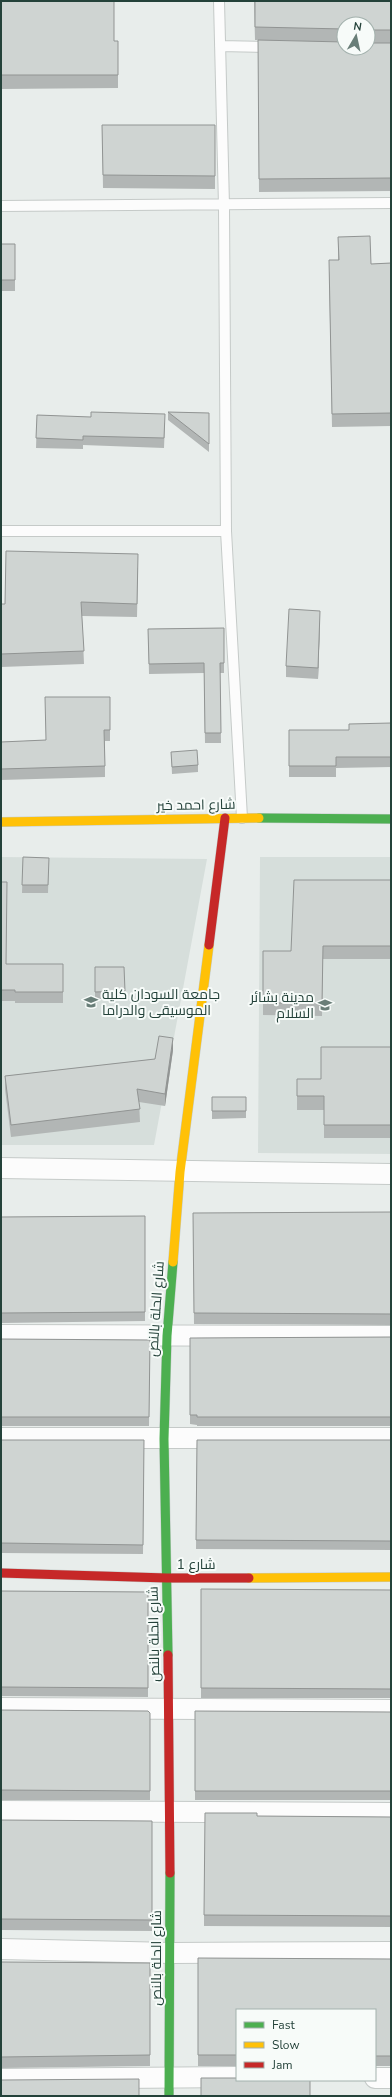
<svg xmlns="http://www.w3.org/2000/svg" width="392" height="2097" font-family="'Nunito Sans',Cairo,sans-serif">
<style>
.built{fill:#d6dedb}
.lines{fill:none;stroke-linecap:round;stroke-linejoin:round}
.lane-casing{stroke:#c5cac8;stroke-width:12}
.street-casing{stroke:#c5cac8;stroke-width:22}
.fast-casing{stroke:#c3cbc8;stroke-width:10}
.slow-casing{stroke:#c3cbc8;stroke-width:10}
.jam-casing{stroke:#c3cbc8;stroke-width:10}
.lane{stroke:#fcfcfc;stroke-width:10}
.street{stroke:#fcfcfc;stroke-width:20}
.fast{stroke:#4caf50;stroke-width:9}
.slow{stroke:#ffc107;stroke-width:9}
.jam{stroke:#c62828;stroke-width:9}
.wall{fill:#b2b6b5;fill-rule:evenodd}
.shaded-wall{fill:#919493}
.building{fill:#cfd4d2;stroke:#919493}
.labels{text-anchor:middle;dominant-baseline:central;stroke-width:4;stroke-linejoin:round;paint-order:stroke}
.street-label{font-size:14px;fill:#24423a;stroke:#f7fbf9}
.poi-label{font-size:14px;fill:#24423a;stroke:#f7fbf9;text-anchor:start}
</style>
<rect width="100%" height="100%" fill="#e8edeb"/>
<path class="built" d="M 1,857 L 207,859 L 154,1145 L 1,1145 Z
M 260,857 L 391,857 L 391,1154 L 258,1153 Z"/>
<g class="lines">
<defs>
<path id="lane" d="M 219,1 L 224,206 L 226,531 L 242,818
M 220,46 L 270,47
M 1,206 L 391,203
M 1,531 L 226,531"/>
<path id="street" d="M 1,1168 L 391,1174
M 1,1335 L 391,1336
M 1,1438 L 391,1438
M 1,1708 L 391,1710
M 1,1811 L 391,1813
M 1,1949 L 171,1953 L 391,1952
M 375,2078 L 391,2078
M 1,2079 L 237,2077"/>
<path id="fast" d="M 259,818 L 391,819
M 168,1655 L 164,1439 L 167,1336 L 173,1262
M 169,2096 L 170,1873"/>
<path id="slow" d="M 1,822 L 259,818
M 173,1262 L 180,1172 L 209,945
M 249,1578 L 391,1577"/>
<path id="jam" d="M 209,945 L 225,818
M 1,1573 L 167,1578 L 249,1578
M 168,1655 L 170,1873"/>
</defs>
<use href="#lane" class="lane-casing"/>
<use href="#street" class="street-casing"/>
<use href="#fast" class="fast-casing"/>
<use href="#slow" class="slow-casing"/>
<use href="#jam" class="jam-casing"/>
<use href="#lane" class="lane"/>
<use href="#street" class="street"/>
<use href="#fast" class="fast"/>
<use href="#slow" class="slow"/>
<use href="#jam" class="jam"/>
</g>
<path class="wall" d="M 1,1 L 114,41 L 118,41 L 118,88 L 1,89 Z
M 254,1 L 391,1 L 391,191 L 259,192 L 258,40 L 255,40 ZM 344,24 L 368,24 L 368,48 L 344,48 Z
M 102,125 L 215,125 L 215,189 L 103,188 Z
M 338,237 L 371,264 L 391,263 L 391,426 L 332,427 L 329,273 L 338,260 Z
M 1,244 L 15,244 L 15,291 L 1,291 Z
M 168,412 L 209,413 L 209,452 L 168,420 Z
M 37,415 L 165,423 L 164,448 L 83,445 L 83,449 L 36,448 Z
M 138,568 L 137,617 L 82,616 L 84,664 L 1,667 L 1,604 L 5,604 Z
M 320,622 L 318,679 L 286,677 L 286,666 Z
M 224,628 L 224,673 L 220,673 L 221,743 L 205,743 L 204,673 L 149,674 L 148,629 Z
M 110,697 L 110,741 L 105,741 L 105,777 L 1,780 L 1,742 L 46,740 Z
M 391,723 L 391,767 L 336,768 L 336,777 L 289,777 L 289,730 L 349,730 Z
M 171,752 L 198,765 L 198,772 L 172,774 Z
M 23,857 L 49,858 L 48,893 L 22,893 Z
M 391,880 L 391,959 L 323,959 L 322,1016 L 263,1015 L 263,951 L 291,951 Z
M 1,882 L 6,964 L 63,964 L 63,1003 L 15,1003 L 15,1001 L 1,1001 Z
M 95,967 L 124,967 L 125,999 L 95,999 Z
M 391,1047 L 391,1138 L 324,1138 L 324,1110 L 297,1110 L 297,1079 L 321,1079 Z
M 173,1050 L 165,1106 L 139,1102 L 140,1122 L 11,1137 L 5,1089 L 5,1076 L 155,1059 Z
M 212,1097 L 246,1097 L 246,1118 L 212,1119 Z
M 391,1212 L 391,1325 L 194,1324 L 193,1213 Z
M 145,1216 L 145,1321 L 1,1323 L 1,1217 Z
M 391,1337 L 391,1426 L 197,1426 L 197,1425 L 190,1424 L 190,1338 Z
M 1,1339 L 150,1340 L 149,1426 L 1,1426 Z
M 1,1440 L 144,1440 L 143,1554 L 1,1553 Z
M 197,1440 L 391,1440 L 391,1550 L 196,1549 Z
M 201,1589 L 391,1590 L 391,1698 L 201,1698 Z
M 1,1591 L 148,1592 L 148,1697 L 1,1696 Z
M 1,1710 L 150,1713 L 150,1800 L 1,1800 Z
M 195,1711 L 391,1712 L 391,1800 L 195,1800 Z
M 257,1816 L 391,1817 L 391,1927 L 204,1926 L 204,1915 Z
M 1,1820 L 152,1821 L 152,1931 L 1,1930 Z
M 198,1958 L 391,1959 L 391,2066 L 375,2066 L 375,2010 L 237,2010 L 237,2066 L 198,2066 Z
M 1,1962 L 150,1963 L 150,2066 L 1,2068 Z"/>
<path class="shaded-wall" d="M 320,611 L 320,622 L 318,679 L 318,668 Z
M 173,1038 L 173,1050 L 165,1106 L 165,1094 Z"/>
<path class="building" d="M 1,1 L 114,1 L 114,41 L 118,41 L 118,75 L 1,75 Z
M 255,1 L 391,1 L 391,30 L 368,30 L 368,24 L 344,24 L 344,29 L 255,27 Z
M 258,40 L 344,42 L 344,48 L 368,48 L 368,43 L 391,43 L 391,178 L 259,179 Z
M 102,125 L 215,125 L 215,176 L 103,175 Z
M 370,236 L 371,264 L 391,263 L 391,413 L 332,414 L 329,260 L 339,260 L 338,237 Z
M 1,244 L 15,244 L 15,280 L 1,280 Z
M 91,412 L 165,414 L 164,438 L 83,436 L 83,440 L 36,438 L 37,415 L 91,417 Z
M 168,412 L 209,413 L 209,444 Z
M 6,551 L 138,554 L 137,604 L 81,602 L 84,651 L 1,654 L 1,604 L 5,604 Z
M 289,609 L 320,611 L 318,668 L 286,666 Z
M 224,628 L 224,663 L 220,663 L 221,733 L 205,733 L 204,663 L 149,664 L 148,629 Z
M 45,697 L 110,697 L 110,730 L 104,730 L 105,766 L 1,769 L 1,742 L 46,740 Z
M 391,723 L 391,757 L 336,757 L 336,766 L 289,766 L 289,730 L 349,730 L 349,724 Z
M 197,750 L 198,765 L 172,767 L 171,752 Z
M 23,857 L 49,858 L 48,885 L 22,885 Z
M 294,880 L 391,880 L 391,946 L 323,946 L 322,1003 L 263,1003 L 263,951 L 291,951 Z
M 1,882 L 7,882 L 6,964 L 63,964 L 63,992 L 15,992 L 15,990 L 1,990 Z
M 95,967 L 124,967 L 125,991 L 95,992 Z
M 159,1036 L 173,1038 L 165,1094 L 137,1089 L 140,1109 L 11,1125 L 5,1076 L 155,1059 Z
M 321,1047 L 391,1047 L 391,1125 L 324,1125 L 324,1096 L 297,1096 L 297,1079 L 321,1079 Z
M 212,1097 L 246,1097 L 246,1111 L 212,1111 Z
M 391,1212 L 391,1314 L 194,1313 L 193,1213 Z
M 145,1216 L 145,1312 L 1,1313 L 1,1217 Z
M 391,1337 L 391,1417 L 197,1417 L 197,1415 L 190,1415 L 190,1338 Z
M 1,1339 L 150,1340 L 149,1417 L 1,1417 Z
M 1,1440 L 144,1440 L 143,1545 L 1,1543 Z
M 197,1440 L 391,1440 L 391,1541 L 196,1540 Z
M 201,1589 L 391,1590 L 391,1689 L 201,1688 Z
M 1,1591 L 148,1592 L 148,1688 L 1,1687 Z
M 1,1710 L 148,1711 L 150,1713 L 150,1791 L 1,1790 Z
M 195,1711 L 391,1712 L 391,1791 L 195,1791 Z
M 205,1813 L 257,1813 L 257,1816 L 391,1817 L 391,1916 L 204,1915 Z
M 1,1820 L 152,1821 L 152,1920 L 1,1919 Z
M 198,1958 L 391,1959 L 391,2056 L 375,2056 L 375,2010 L 237,2010 L 237,2055 L 198,2055 Z
M 1,1962 L 150,1963 L 150,2055 L 1,2057 Z
M 201,2078 L 237,2078 L 237,2080 L 310,2080 L 310,2096 L 201,2096 Z
M 139,2079 L 139,2096 L 1,2096 L 1,2080 Z"/>
<defs>
<symbol id="university-bare" viewBox="-9 -9 18 18"><path d="M0-5L7-2L0 1L-7-2ZM-4 1L0 2.5L4 1V4Q0 6-4 4Z" fill="#697e78" stroke="#f7fbf9" stroke-width="2.5" paint-order="stroke"/></symbol>
</defs>
<g fill-rule="evenodd">
<use href="#university-bare" x="81" y="992" width="20" height="20"/>
<use href="#university-bare" x="315" y="995" width="20" height="20"/>
</g>
<g class="labels">
<g class="street-label">
<text transform="translate(196 805) rotate(-1)">شارع احمد خير</text>
<text transform="translate(156 1309) rotate(-86)">شارع الحلة بالنص</text>
<text x="196" y="1564">شارع 1</text>
<text transform="translate(154 1634) rotate(-91)">شارع الحلة بالنص</text>
<text transform="translate(156 1958) rotate(-90)">شارع الحلة بالنص</text>
</g>
<g class="poi-label">
<text x="102" y="994">جامعة السودان كلية<tspan x="102" dy="16">الموسيقى والدراما</tspan></text>
<text x="314" y="997" text-anchor="end">مدينة بشائر<tspan x="314" dy="16">السلام</tspan></text>
</g>
</g>
<rect width="392" height="2097" fill="none" stroke="#24423a" stroke-width="4"/>
<rect x="236" y="2009" width="140" height="72" fill="#f7fbf9" stroke="#a3b1ad"/>
<rect x="244" y="2022" width="20" height="6" fill="#4caf50" stroke="#a3b1ad"/>
<text x="272" y="2029" font-size="12" fill="#24423a">Fast</text>
<rect x="244" y="2042" width="20" height="6" fill="#ffc107" stroke="#a3b1ad"/>
<text x="272" y="2049" font-size="12" fill="#24423a">Slow</text>
<rect x="244" y="2062" width="20" height="6" fill="#c62828" stroke="#a3b1ad"/>
<text x="272" y="2069" font-size="12" fill="#24423a">Jam</text>
<g transform="translate(356 36) rotate(9)"><circle r="19" fill="#f7fbf9" stroke="#a3b1ad"/>
<path d="M0-3L7 15L0 10L-7 15Z" fill="#697e78"/>
<text y="-6" font-size="11" font-weight="bold" text-anchor="middle" fill="#24423a">N</text>
</g>
</svg>
